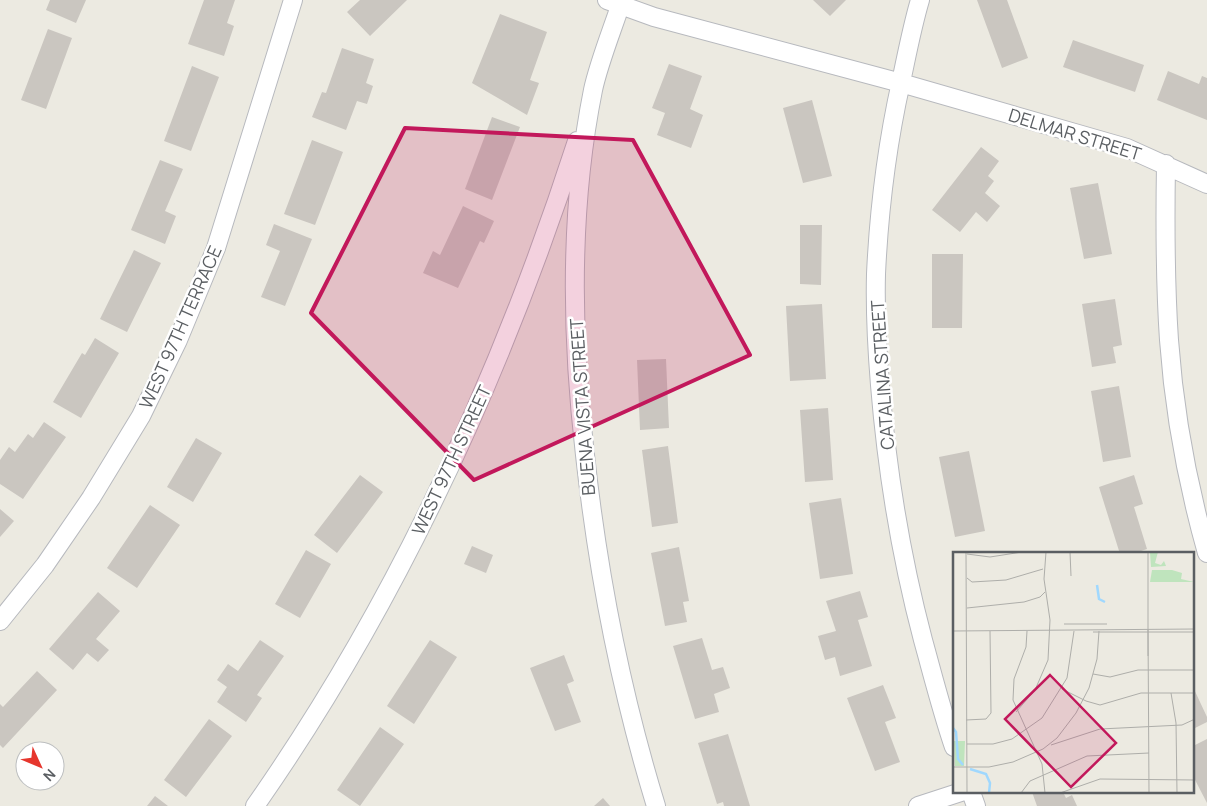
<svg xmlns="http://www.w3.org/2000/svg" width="1207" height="806" font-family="Manrope,sans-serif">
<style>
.building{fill:#cac6c0}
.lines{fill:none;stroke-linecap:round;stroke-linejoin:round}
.minor-casing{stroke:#b7b9be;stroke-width:20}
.minor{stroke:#fff;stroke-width:18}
.marked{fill:#c2185b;fill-opacity:0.2;stroke:#c2185b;stroke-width:4;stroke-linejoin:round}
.labels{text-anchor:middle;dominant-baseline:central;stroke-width:5;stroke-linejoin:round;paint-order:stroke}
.street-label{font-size:18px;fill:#5a5e62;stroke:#fff}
.inset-river{fill:none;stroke:#a0d8fe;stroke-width:2.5}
.inset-road{fill:none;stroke:#aeaeaa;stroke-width:1}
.view{fill:#c2185b;fill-opacity:0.15;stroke:#c2185b;stroke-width:2.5}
.inset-edge{fill:none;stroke:#5a5e62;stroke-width:2.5}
</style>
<rect width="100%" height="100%" fill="#eceae1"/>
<path class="building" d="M 50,0 L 86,0 L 76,23 L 46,10 Z
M 204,0 L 235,0 L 227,23 L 234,26 L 224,56 L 188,44 Z
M 360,0 L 407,0 L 370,36 L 347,12 Z
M 813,0 L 846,0 L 830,16 Z
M 977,0 L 1007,0 L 1028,58 L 1002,68 Z
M 500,14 L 547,32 L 530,80 L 539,83 L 527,115 L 472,83 Z
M 48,29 L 72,38 L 46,109 L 21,100 Z
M 1073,40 L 1144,65 L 1135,92 L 1063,67 Z
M 342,48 L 374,59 L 366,83 L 373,86 L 367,104 L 357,101 L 346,130 L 312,117 L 322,92 L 326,93 Z
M 669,64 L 702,76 L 690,109 L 703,115 L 691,148 L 657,135 L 665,113 L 652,108 Z
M 192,66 L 219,77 L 191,151 L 164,141 Z
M 1168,71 L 1199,84 L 1202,76 L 1207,78 L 1207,120 L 1157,100 Z
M 812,100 L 832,176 L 803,183 L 783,108 Z
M 492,117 L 520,127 L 492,200 L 465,189 Z
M 312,140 L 343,152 L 315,225 L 284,214 Z
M 981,147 L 999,161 L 988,176 L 994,181 L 985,193 L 1000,206 L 987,222 L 976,212 L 960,232 L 932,210 Z
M 160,160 L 183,169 L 165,211 L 176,216 L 165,244 L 131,230 Z
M 1098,183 L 1112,254 L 1084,259 L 1070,188 Z
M 463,206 L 494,221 L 484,243 L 480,241 L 458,288 L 423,273 L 433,251 L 440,255 Z
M 274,224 L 312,239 L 285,306 L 261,297 L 280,251 L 266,245 Z
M 800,225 L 822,225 L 821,285 L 800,284 Z
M 134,250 L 161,263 L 127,332 L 100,319 Z
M 932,254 L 963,254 L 962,328 L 932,328 Z
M 1115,299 L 1122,345 L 1113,347 L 1116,363 L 1092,367 L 1082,304 Z
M 822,304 L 826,379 L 790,381 L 786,306 Z
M 95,338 L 119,353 L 81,418 L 53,402 L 82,353 L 85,355 Z
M 666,359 L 669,428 L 640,430 L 637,360 Z
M 1119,386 L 1131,457 L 1103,462 L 1091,391 Z
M 828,408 L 833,480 L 805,482 L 800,410 Z
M 44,422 L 66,437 L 23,499 L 0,484 L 0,460 L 9,447 L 15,452 L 28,434 L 33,438 Z
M 196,438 L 222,453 L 193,502 L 167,487 Z
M 668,446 L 678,523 L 652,527 L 642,450 Z
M 969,451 L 985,531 L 955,537 L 939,457 Z
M 360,475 L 383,492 L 337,553 L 314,535 Z
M 1134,475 L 1143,504 L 1134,507 L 1147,549 L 1132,554 L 1120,554 L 1099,487 Z
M 841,498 L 853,574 L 820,579 L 809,503 Z
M 150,505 L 180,525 L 137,588 L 107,568 Z
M 0,509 L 14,521 L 0,537 Z
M 472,546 L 493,555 L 486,573 L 464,564 Z
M 679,547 L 689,601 L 683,602 L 687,622 L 665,626 L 651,553 Z
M 306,550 L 331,564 L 300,618 L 275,604 Z
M 860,591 L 868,617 L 858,620 L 872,666 L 840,676 L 835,657 L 825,660 L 818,636 L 836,631 L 826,601 Z
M 98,592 L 120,611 L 96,639 L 109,650 L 98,662 L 87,653 L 73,670 L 49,649 Z
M 702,638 L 712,670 L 723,667 L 730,688 L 714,694 L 719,712 L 695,719 L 673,646 Z
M 260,640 L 284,656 L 257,695 L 262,698 L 246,722 L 217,702 L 227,687 L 217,680 L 228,664 L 238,671 Z
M 430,640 L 457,657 L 414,724 L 387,706 Z
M 564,655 L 574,681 L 567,684 L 581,722 L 555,731 L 530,668 Z
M 37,671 L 57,690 L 3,748 L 0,745 L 0,704 L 3,707 Z
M 883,685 L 896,718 L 885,722 L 900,762 L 875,771 L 847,698 Z
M 1193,687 L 1207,717 L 1207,722 L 1193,729 Z
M 209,719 L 232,736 L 186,797 L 164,780 Z
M 380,727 L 404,744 L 360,806 L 337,790 Z
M 728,734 L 750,806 L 724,806 L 723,802 L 717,804 L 698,743 Z
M 1207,739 L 1207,803 L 1193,776 L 1193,746 Z
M 1032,792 L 1063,792 L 1066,798 L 1072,795 L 1077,806 L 1037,806 Z
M 155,796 L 168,806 L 147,806 Z
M 603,798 L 610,806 L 594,806 Z"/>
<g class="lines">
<defs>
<path id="minor" d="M 607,0 L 654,17 L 901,83 L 1127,148 L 1207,184
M 622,0 C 613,28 599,62 593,90 C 569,210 571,334 585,455 C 598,574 621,692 656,806
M 920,0 C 912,27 907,54 901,82 C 887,145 879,209 876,274 C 875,311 877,348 880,385 C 887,471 901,557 923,640 C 933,676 942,712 954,747
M 1166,164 C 1165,223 1165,281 1169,340 C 1174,410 1188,486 1207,553
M 0,621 L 45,565 L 91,498 L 141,416 L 178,340 L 216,248 L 293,0
M 971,792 L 976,806
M 255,806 C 397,603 501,376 577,141
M 918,806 L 961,792"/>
</defs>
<use href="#minor" class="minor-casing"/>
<use href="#minor" class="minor"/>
</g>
<path class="marked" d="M 405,128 L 633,140 L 750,355 L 474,480 L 311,313 Z"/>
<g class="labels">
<g class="street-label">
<text transform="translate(1075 134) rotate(17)">DELMAR STREET</text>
<text transform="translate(180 327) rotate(-66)">WEST 97TH TERRACE</text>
<text transform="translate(882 375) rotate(-94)">CATALINA STREET</text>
<text transform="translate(582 407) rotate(-94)">BUENA VISTA STREET</text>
<text transform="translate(451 460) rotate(-65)">WEST 97TH STREET</text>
</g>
</g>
<g transform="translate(953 552)">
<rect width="241" height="241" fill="#eceae1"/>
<path d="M 197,0 L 205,0 L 202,11 L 208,13 L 211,9 L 213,14 L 198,15 ZM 199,18 L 219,18 L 229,21 L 228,27 L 241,30 L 197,30 ZM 1,189 L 12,189 L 11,214 L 2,214 Z" fill="#bfe4bd"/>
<path class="inset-river" d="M 144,33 L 146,47 L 152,50M 0,176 L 3,180 L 5,207 L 10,213M 17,217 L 33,222 L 37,231 L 36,241"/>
<path class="inset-road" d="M 13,0 L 14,241M 117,0 L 118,24M 14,2 L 37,5 L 69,0M 14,26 L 19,30 L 53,28 L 90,17M 14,56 L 71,50 L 87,45 L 92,40M 111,72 L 154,72M 195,77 L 196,241M 0,79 L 242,77M 74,79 L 73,95 L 61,127 L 60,148 L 89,212 L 92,241M 140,80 L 242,80M 195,104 L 195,0M 140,122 L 157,125 L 185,118 L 242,118M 109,137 L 133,149 L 147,153 L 188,141 L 242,141M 218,141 L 223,171 L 224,241M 63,160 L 82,138 L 95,108 L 97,68 L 91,27 L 93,0M 13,168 L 33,167 L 38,161 L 37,79M 14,192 L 40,192 L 59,187 L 89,166 L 114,126 L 121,79M 98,193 L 147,177 L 229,173 L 242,167M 0,215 L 36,215 L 60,210 L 90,197 L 104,186 L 123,161 L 136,136 L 144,107 L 146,79M 68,241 L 77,229 L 134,204 L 196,201M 107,241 L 147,227 L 242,228"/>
<path class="view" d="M 97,123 L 163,191 L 118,235 L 52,167 Z"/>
<rect width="241" height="241" class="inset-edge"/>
</g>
<g transform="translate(40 766) rotate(134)"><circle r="24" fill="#ffffff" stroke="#bdbfc0"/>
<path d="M0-4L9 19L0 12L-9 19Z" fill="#e6362d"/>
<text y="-8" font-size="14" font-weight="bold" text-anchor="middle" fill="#5a5e62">N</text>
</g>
</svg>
